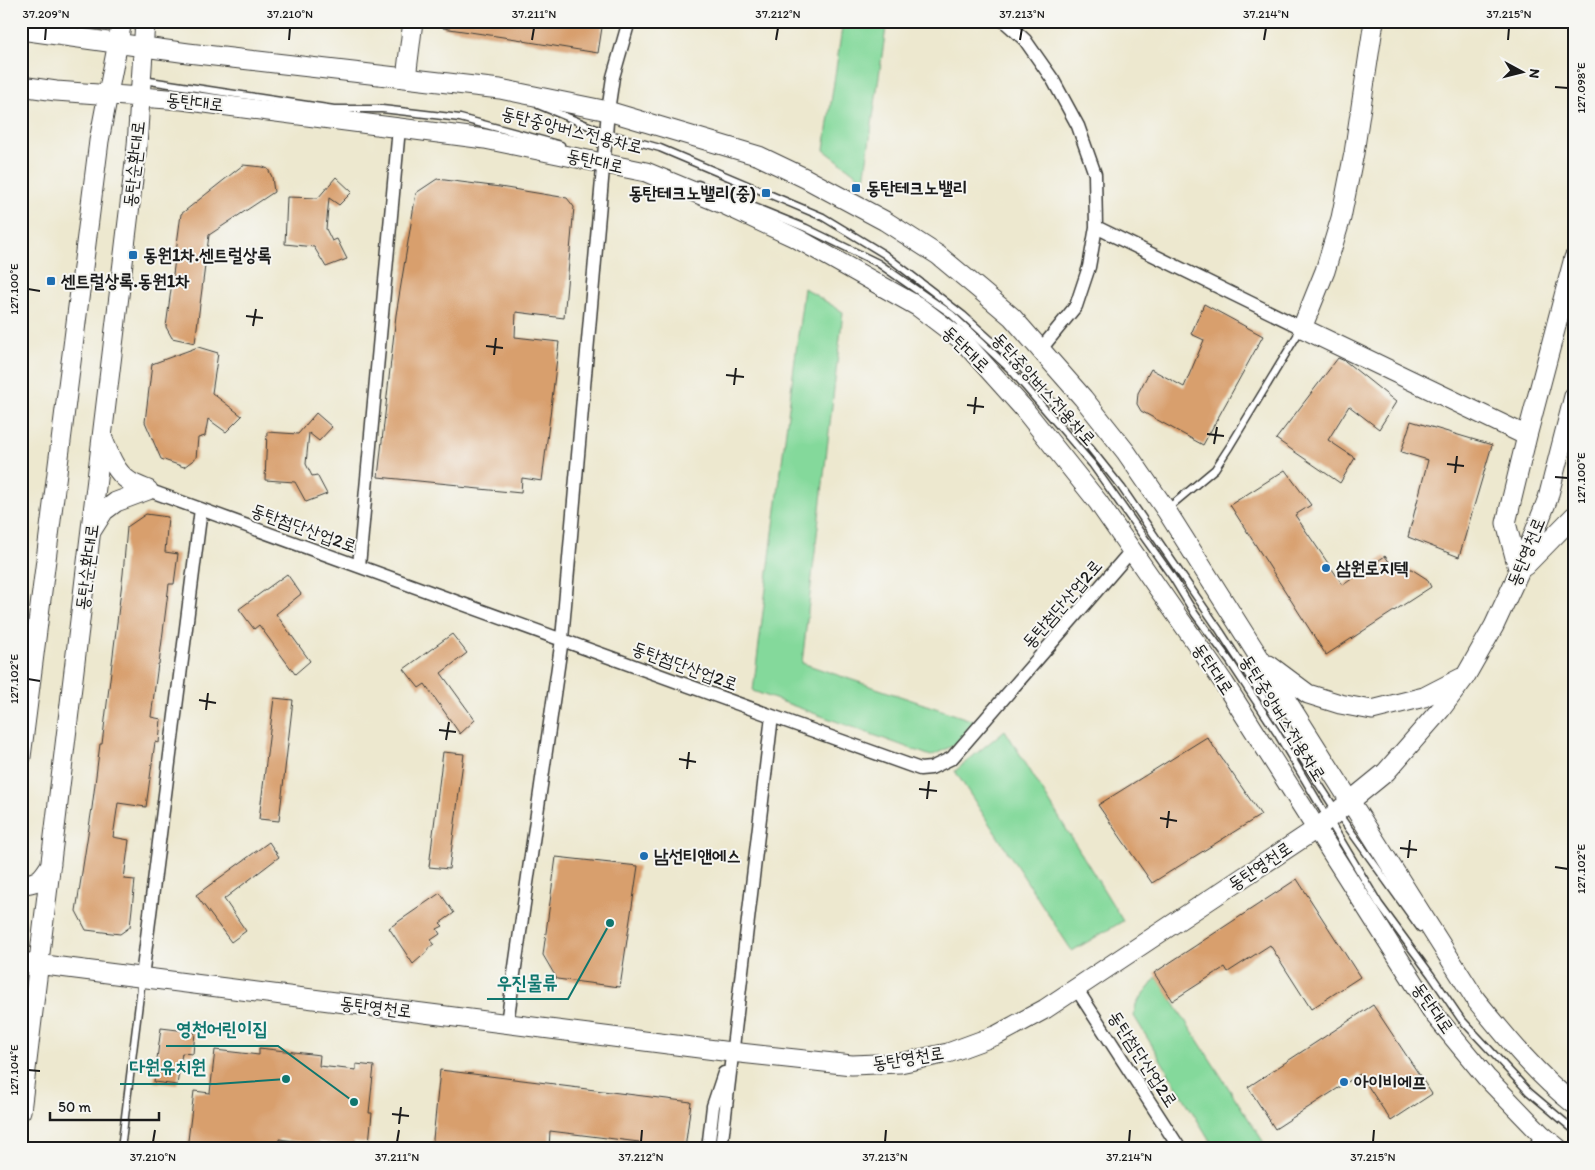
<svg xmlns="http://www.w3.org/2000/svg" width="1595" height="1170" font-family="Itim,'Poor Story',sans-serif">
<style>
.green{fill:#84d99b;stroke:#507a5c}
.building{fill:#d89f6d}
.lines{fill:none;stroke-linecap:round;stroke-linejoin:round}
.lane-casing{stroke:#3b3b37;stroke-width:9}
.street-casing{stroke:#3b3b37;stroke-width:15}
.secondary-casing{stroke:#3b3b37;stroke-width:21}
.lane{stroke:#fff;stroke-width:6}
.street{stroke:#fff;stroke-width:12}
.secondary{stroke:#fff;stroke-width:19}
.ticks{fill:none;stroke:#1c1c1c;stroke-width:2}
.poi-dot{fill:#1f6fb2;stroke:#f6f6f2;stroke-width:2}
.labels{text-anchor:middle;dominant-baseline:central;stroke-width:4;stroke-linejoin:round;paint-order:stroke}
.street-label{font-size:18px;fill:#1c1c1c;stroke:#f6f6f2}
.poi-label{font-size:18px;font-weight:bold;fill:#1c1c1c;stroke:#f6f6f2;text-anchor:start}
.leader{fill:none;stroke:#0f766e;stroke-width:2}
.callout-dot{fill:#0f766e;stroke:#f6f6f2;stroke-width:2}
.callout-label{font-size:19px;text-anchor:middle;font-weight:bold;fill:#0f766e;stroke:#f6f6f2;stroke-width:4;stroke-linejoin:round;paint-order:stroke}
.neatline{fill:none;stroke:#1c1c1c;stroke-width:2}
.ticks-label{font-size:12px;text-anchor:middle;fill:#1c1c1c}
</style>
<rect width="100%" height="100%" fill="#f6f6f2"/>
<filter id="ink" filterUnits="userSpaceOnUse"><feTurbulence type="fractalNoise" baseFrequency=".02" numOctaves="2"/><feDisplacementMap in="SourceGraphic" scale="10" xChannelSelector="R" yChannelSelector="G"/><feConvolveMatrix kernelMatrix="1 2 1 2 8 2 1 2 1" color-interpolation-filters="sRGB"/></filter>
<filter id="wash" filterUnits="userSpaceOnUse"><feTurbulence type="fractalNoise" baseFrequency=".0096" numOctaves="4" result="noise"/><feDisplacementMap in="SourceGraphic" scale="20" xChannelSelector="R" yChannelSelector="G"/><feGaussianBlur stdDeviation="1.12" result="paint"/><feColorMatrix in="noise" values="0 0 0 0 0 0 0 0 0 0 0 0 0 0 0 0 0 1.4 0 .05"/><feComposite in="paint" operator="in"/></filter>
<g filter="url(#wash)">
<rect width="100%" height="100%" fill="#ede8cf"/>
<path class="green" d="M 843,21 L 887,21 L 864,180 L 824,150 Z
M 804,288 L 843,312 L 802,663 L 974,721 L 961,742 L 931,756 L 753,691 Z
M 1005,730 L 1123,921 L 1072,951 L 955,771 Z
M 1157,977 L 1268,1149 L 1215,1149 L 1134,1016 L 1136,1004 Z"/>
<g id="blocks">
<path class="building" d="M 443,21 L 603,21 L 598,53 L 523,41 L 523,40 L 443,28 Z
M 243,165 L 263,167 L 268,169 L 272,177 L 274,192 L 209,235 L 195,343 L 172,338 L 166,327 L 181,214 Z
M 336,177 L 352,192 L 339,205 L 329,198 L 326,229 L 332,241 L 337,239 L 347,259 L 326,267 L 314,247 L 285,244 L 287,197 L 318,198 Z
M 437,179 L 500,187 L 567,198 L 574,207 L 564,318 L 516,312 L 515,337 L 559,342 L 542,481 L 522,478 L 521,493 L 459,487 L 459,485 L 378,477 L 396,315 L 416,193 Z
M 1204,304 L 1263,336 L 1203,445 L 1141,411 L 1137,404 L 1138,393 L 1151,369 L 1184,387 L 1204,340 L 1191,334 Z
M 198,347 L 218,353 L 212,393 L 242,416 L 226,432 L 208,419 L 205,436 L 198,438 L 196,458 L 184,467 L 161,459 L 145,422 L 152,364 Z
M 1338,358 L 1345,361 L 1396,402 L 1379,429 L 1349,406 L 1328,440 L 1355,458 L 1340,483 L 1276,439 Z
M 316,413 L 332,427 L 319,441 L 309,433 L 306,464 L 312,476 L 317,475 L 327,494 L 306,502 L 295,482 L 265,480 L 267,432 L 298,434 Z
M 1411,421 L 1492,445 L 1459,557 L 1408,537 L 1428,460 L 1401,452 Z
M 1285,470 L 1311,505 L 1295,515 L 1343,585 L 1385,556 L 1395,570 L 1405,565 L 1427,579 L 1431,587 L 1326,655 L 1230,505 Z
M 146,514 L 168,517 L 165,552 L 178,554 L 174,584 L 169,584 L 159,664 L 158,664 L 151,717 L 161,719 L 159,743 L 155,742 L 146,807 L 118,803 L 113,837 L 129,840 L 124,879 L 135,880 L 130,927 L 120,934 L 86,930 L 76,911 L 92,808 L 100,744 L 102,744 L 123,574 L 127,527 Z
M 287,574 L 301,594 L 276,614 L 310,661 L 295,674 L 259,625 L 254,629 L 239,609 Z
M 452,634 L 467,653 L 441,673 L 475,720 L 460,734 L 425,684 L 419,688 L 404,669 Z
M 274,698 L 293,700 L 279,821 L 259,819 Z
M 1207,737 L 1261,815 L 1152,883 L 1098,805 Z
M 443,752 L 464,754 L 449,869 L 429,867 Z
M 269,842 L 279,857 L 224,899 L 246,931 L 231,942 L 196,895 Z
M 556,857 L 638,866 L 620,987 L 557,979 L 543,955 Z
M 1297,879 L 1360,977 L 1311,1009 L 1270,945 L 1228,972 L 1225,967 L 1172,1001 L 1154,973 Z
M 440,893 L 454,913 L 440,923 L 443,926 L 437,929 L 440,934 L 431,940 L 434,944 L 427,949 L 429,950 L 413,964 L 389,928 Z
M 1373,1005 L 1432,1094 L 1391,1121 L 1360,1074 L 1275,1129 L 1248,1087 Z
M 161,1028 L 195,1032 L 193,1054 L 182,1053 L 177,1085 L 154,1082 Z
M 259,1048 L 320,1055 L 319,1066 L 356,1070 L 356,1064 L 374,1066 L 369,1113 L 372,1113 L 369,1143 L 354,1141 L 353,1146 L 319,1142 L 318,1144 L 279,1139 L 279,1149 L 187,1149 L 194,1091 L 210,1093 L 215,1050 L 259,1055 Z
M 440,1070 L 555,1084 L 555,1085 L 691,1102 L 685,1149 L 638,1149 L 639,1142 L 550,1131 L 549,1149 L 432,1149 Z"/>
</g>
</g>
<g filter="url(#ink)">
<use href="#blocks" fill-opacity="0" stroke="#3b3b37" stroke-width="1"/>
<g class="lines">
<defs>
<path id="lane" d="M 143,80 L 334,109 L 382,109 L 460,118 L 561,145
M 538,105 L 606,133 L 660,148 L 823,217 L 884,254 L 963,315 L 1021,367 L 1063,414 L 1122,488 L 1220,631 L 1337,812 L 1420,928
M 698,184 L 806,228 L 878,263 L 951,314 L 1011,370 L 1092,464 L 1173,578 L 1195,614 L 1231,663 L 1277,733 L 1379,904 L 1431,975 L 1461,1019 L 1529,1092 L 1574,1130
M 1167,509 L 1215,469 L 1230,446 L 1301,329
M 121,1149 L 142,979"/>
<path id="street" d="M 1004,21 L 1025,40 L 1053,80 L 1078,126 L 1095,174 L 1096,227
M 1041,349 L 1076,306 L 1089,267 L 1096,227 L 1302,328
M 148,490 L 772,716 L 920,769 L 931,768 L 952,758 L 1131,551
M 359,566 L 399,128
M 142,977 L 201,509
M 1076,988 L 1180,1149
M 507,1023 L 562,639 L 608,111 L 613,77 L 629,21
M 708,1149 L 713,1106 L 724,1073
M 721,1149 L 772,716
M 1535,1149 L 1541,1134"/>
<path id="secondary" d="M 1374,21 L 1354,153 L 1341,218 L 1325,271 L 1302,328 L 1527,436
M 21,30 L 188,53 L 500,89 L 608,111 L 759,156 L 805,178 L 885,221 L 938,255 L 979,289 L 1012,317 L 1083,398 L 1126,452 L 1166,510 L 1476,1000 C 1507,1038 1536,1074 1574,1104
M 406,78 L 413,21
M 21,86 L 56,91 L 182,100 L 485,139 L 646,172 L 723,204 L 798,239 L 917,306 L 963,341 L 1023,408 L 1098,502 L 1224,683 L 1434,1014 L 1486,1077 L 1541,1134 L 1559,1149
M 103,439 C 109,454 115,472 129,481 C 134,485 142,487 148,490
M 92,530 L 104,511 L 116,502 L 148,490
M 1525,566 L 1574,516
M 1519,572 L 1506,523 L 1527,436 L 1574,258
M 1269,665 L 1308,694 L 1340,704 L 1372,710 L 1424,697 L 1461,678
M 21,757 L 99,141 L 122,21
M 21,882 L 25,884 C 40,882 43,877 51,864
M 21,962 L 731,1052 L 852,1065 L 900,1063 L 948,1053 L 997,1035 L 1045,1009 L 1316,829 L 1386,772 L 1441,709 L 1465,677 L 1494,626 L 1519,572 L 1548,498 L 1574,396
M 21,1111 L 137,146 L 145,21"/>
</defs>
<use href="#lane" class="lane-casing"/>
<use href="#street" class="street-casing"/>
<use href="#secondary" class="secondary-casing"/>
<use href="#lane" class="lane"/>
<use href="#street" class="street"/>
<use href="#secondary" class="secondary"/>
</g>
</g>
<path class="ticks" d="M 45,40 L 46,28M 289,40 L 290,28M 532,40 L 534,28M 776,40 L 778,28M 1020,40 L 1022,28M 1264,40 L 1266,28M 1508,40 L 1509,28M 1555,87 L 1568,88M 28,289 L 40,291M 246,316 L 263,318M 253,326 L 256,309M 486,346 L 503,348M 494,355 L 496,338M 726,375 L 744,377M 734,385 L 736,368M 967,405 L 984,407M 974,414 L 976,397M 1207,434 L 1224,436M 1214,444 L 1217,427M 1447,464 L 1464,466M 1455,473 L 1457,456M 1555,477 L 1568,478M 28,679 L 40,681M 199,700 L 216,703M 206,710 L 208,693M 439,730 L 456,732M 446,740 L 449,722M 679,759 L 696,762M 687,769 L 689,752M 919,789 L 937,791M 927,799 L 929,781M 1160,818 L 1177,821M 1167,828 L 1169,811M 1400,848 L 1417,850M 1408,858 L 1410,840M 1555,867 L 1568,869M 28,1070 L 40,1071M 392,1114 L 409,1116M 399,1124 L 401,1107M 153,1142 L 155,1130M 397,1142 L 399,1130M 641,1142 L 642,1130M 885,1142 L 886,1130M 1129,1142 L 1130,1130M 1373,1142 L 1374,1130"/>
<g class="poi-dot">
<rect x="851" y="183" width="10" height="10" rx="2.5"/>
<rect x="761" y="188" width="10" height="10" rx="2.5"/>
<rect x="128" y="250" width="10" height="10" rx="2.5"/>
<rect x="46" y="276" width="10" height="10" rx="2.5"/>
<circle cx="1326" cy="568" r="5"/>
<circle cx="644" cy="856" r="5"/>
<circle cx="1344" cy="1082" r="5"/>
</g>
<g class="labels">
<g class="street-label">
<text transform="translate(195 102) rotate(6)">동탄대로</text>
<text transform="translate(572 130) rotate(14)">동탄중앙버스전용차로</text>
<text transform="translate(595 161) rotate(12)">동탄대로</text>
<text transform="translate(134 164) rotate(-84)">동탄순환대로</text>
<text transform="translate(966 349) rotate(44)">동탄대로</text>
<text transform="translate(1044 389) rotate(48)">동탄중앙버스전용차로</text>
<text transform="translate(304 528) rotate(20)">동탄첨단산업2로</text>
<text transform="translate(1526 552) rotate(-68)">동탄영천로</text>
<text transform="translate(87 567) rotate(-83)">동탄순환대로</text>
<text transform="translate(1062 604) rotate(-49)">동탄첨단산업2로</text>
<text transform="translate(685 666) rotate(20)">동탄첨단산업2로</text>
<text transform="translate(1213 669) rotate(56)">동탄대로</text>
<text transform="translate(1283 718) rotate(58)">동탄중앙버스전용차로</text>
<text transform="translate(1260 866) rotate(-34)">동탄영천로</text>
<text transform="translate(376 1007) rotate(7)">동탄영천로</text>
<text transform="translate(1433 1008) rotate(55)">동탄대로</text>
<text transform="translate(908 1058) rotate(-9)">동탄영천로</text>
<text transform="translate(1143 1059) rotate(57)">동탄첨단산업2로</text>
</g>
<g class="poi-label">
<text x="866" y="188">동탄테크노밸리</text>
<text x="756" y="193" text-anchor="end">동탄테크노밸리(중)</text>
<text x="143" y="255">동원1차.센트럴상록</text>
<text x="61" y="281">센트럴상록.동원1차</text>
<text x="1336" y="568">삼원로지텍</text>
<text x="654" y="856">남선티앤에스</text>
<text x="1354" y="1082">아이비에프</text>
</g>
</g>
<path class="leader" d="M610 923L568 999H487M354 1102L278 1046H166M286 1079L216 1084H120"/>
<g class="callout-dot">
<circle cx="610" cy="923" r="5"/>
<circle cx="354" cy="1102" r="5"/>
<circle cx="286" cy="1079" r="5"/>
</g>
<g class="callout-label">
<text x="527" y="989">우진물류</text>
<text x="222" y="1035">영천어린이집</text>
<text x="168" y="1073">다원유치원</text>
</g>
<rect width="1595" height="1170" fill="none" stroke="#f6f6f2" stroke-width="55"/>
<g transform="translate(1522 72) rotate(97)" stroke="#f6f6f2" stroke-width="4" paint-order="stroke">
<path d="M0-4L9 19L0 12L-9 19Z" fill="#1c1c1c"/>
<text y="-8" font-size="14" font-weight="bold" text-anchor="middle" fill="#1c1c1c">N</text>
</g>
<path d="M50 1112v8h109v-8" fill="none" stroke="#1c1c1c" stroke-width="2.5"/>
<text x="58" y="1112" font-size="15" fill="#1c1c1c" stroke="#f6f6f2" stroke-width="4" paint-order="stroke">50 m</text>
<rect x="28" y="28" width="1540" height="1114" class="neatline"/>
<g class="ticks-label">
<text x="46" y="18">37.209°N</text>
<text x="290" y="18">37.210°N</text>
<text x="534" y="18">37.211°N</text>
<text x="778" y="18">37.212°N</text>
<text x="1022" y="18">37.213°N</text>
<text x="1266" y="18">37.214°N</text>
<text x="1509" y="18">37.215°N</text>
<text transform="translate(1581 88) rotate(-90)" y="4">127.098°E</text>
<text transform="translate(14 289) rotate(-90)" y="4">127.100°E</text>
<text transform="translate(1581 478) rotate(-90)" y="4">127.100°E</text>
<text transform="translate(14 679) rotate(-90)" y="4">127.102°E</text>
<text transform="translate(1581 869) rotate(-90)" y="4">127.102°E</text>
<text transform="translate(14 1070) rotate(-90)" y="4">127.104°E</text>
<text x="153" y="1161">37.210°N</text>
<text x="397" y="1161">37.211°N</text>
<text x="641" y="1161">37.212°N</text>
<text x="885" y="1161">37.213°N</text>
<text x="1129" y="1161">37.214°N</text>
<text x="1373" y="1161">37.215°N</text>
</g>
</svg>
